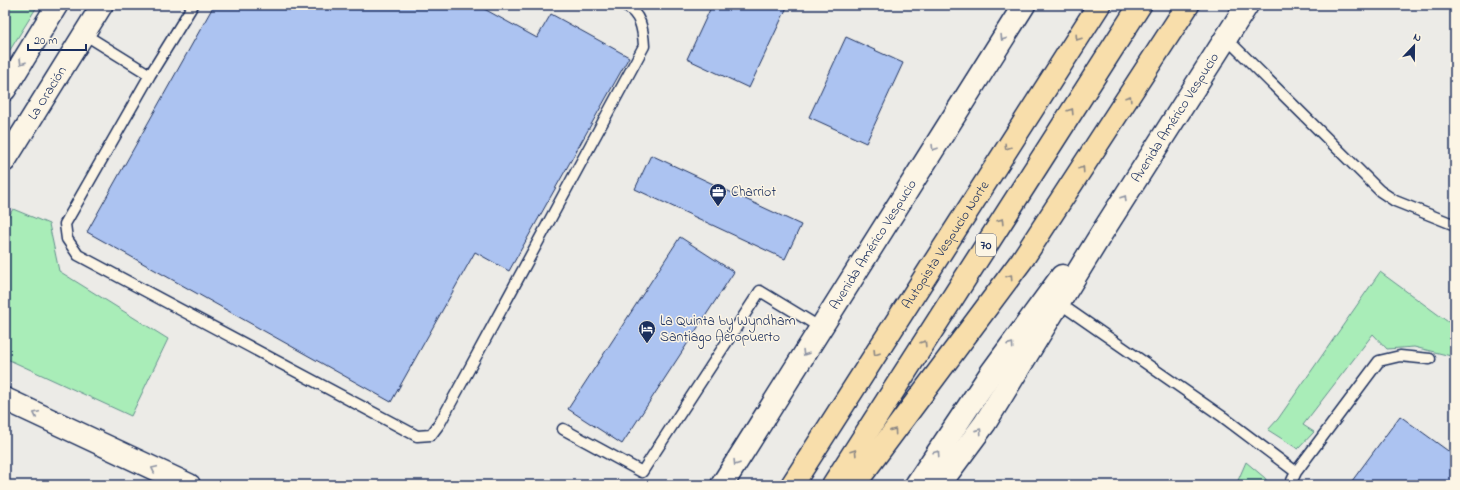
<svg xmlns="http://www.w3.org/2000/svg" width="1460" height="490" font-family="'Indie Flower',sans-serif">
<style>
.green{fill:#a9edb8;stroke:#628e8b}
.building{fill:#acc3f1;stroke:#1b2f5e}
.lines{fill:none;stroke-linecap:round;stroke-linejoin:round}
.lane-casing{stroke:#1b2f5e;stroke-width:13}
.street-casing{stroke:#1b2f5e;stroke-width:24}
.secondary-casing{stroke:#1b2f5e;stroke-width:25}
.highway-casing{stroke:#1b2f5e;stroke-width:25}
.lane{stroke:#fcf5e5;stroke-width:10}
.street{stroke:#fcf5e5;stroke-width:21}
.secondary{stroke:#fcf5e5;stroke-width:22}
.highway{stroke:#f8deab;stroke-width:22}
.oneway{stroke:#8c92a2}
.oneway2{stroke:#8a8684}
.labels{text-anchor:middle;dominant-baseline:central;stroke-width:3;stroke-linejoin:round;paint-order:stroke}
.shield{fill:#fcf5e5;stroke:#5e6a86;stroke-width:1}
.shield-label{font-size:13px;font-weight:bold;fill:#1b2f5e}
.street-label{font-size:14px;fill:#1b2f5e;stroke:#fcf5e5}
.poi-label{font-size:14px;fill:#1b2f5e;stroke:#fcf5e5;text-anchor:start}
</style>
<rect width="100%" height="100%" fill="#ecebe7"/>
<filter id="ink" filterUnits="userSpaceOnUse"><feTurbulence type="fractalNoise" baseFrequency=".025" numOctaves="2"/><feDisplacementMap in="SourceGraphic" scale="8" xChannelSelector="R" yChannelSelector="G"/><feConvolveMatrix kernelMatrix="1 2 1 2 8 2 1 2 1" color-interpolation-filters="sRGB"/></filter>
<g filter="url(#ink)">
<path class="green" d="M 5,5 L 38,5 L 5,58 Z
M 13,209 L 49,224 L 59,271 L 168,339 L 131,416 L 5,358 L 5,223 Z
M 1380,272 L 1455,327 L 1455,357 L 1414,347 L 1387,349 L 1373,334 L 1303,425 L 1314,432 L 1298,449 L 1268,430 L 1278,419 Z
M 1246,462 L 1265,478 L 1269,485 L 1236,485 Z"/>
<path class="building" d="M 214,5 L 477,5 L 537,38 L 551,14 L 629,57 L 509,271 L 475,252 L 391,402 L 87,232 Z
M 712,5 L 788,5 L 749,88 L 687,59 Z
M 846,37 L 903,63 L 866,143 L 809,117 Z
M 651,155 L 801,225 L 785,259 L 635,189 Z
M 680,237 L 734,272 L 622,444 L 568,409 Z
M 1400,416 L 1455,456 L 1455,485 L 1349,485 Z"/>
<g class="lines">
<defs>
<path id="lane" d="M 84,34 L 150,75 L 65,224 L 67,239 L 78,255 L 417,436 L 431,435 L 440,423 L 644,46 C 643,29 641,14 624,5
M 1225,37 L 1380,191 L 1395,201 L 1455,225
M 150,75 L 193,5
M 1059,303 L 1223,417 L 1296,472 L 1290,485
M 563,429 L 642,472 L 760,291 L 821,328
M 1296,472 L 1379,361 L 1400,356 L 1430,359"/>
<g id="street">
<path d="M 5,90 L 57,5"/>
<path id="s1" d="M 5,161 L 102,5"/>
</g>
<g id="secondary">
<path d="M 5,399 L 189,485"/>
<path id="s2" d="M 722,485 L 1024,5"/>
<path d="M 916,485 L 991,373 L 1062,276"/>
<path id="s3" d="M 939,485 L 985,423 L 1103,231 L 1247,5"/>
</g>
<g id="highway">
<path id="s4" d="M 792,485 L 1099,5"/>
<path d="M 833,485 L 1140,5"/>
<path d="M 854,485 L 1022,260 L 1188,5"/>
</g>
</defs>
<use href="#lane" class="lane-casing"/>
<use href="#street" class="street-casing"/>
<use href="#secondary" class="secondary-casing"/>
<use href="#highway" class="highway-casing"/>
<use href="#lane" class="lane"/>
<use href="#street" class="street"/>
<use href="#secondary" class="secondary"/>
<use href="#highway" class="highway"/>
</g>
<defs><path id="oneway-chevron" d="M-2-3.5L2.5 0L-2 3.5" fill="none" stroke-width="1.6" stroke-linecap="round" stroke-linejoin="round"/></defs>
<g class="oneway">
<use href="#oneway-chevron" transform="translate(1003 38) rotate(122)"/>
<use href="#oneway-chevron" transform="translate(22 62) rotate(122)"/>
<use href="#oneway-chevron" transform="translate(934 148) rotate(122)"/>
<use href="#oneway-chevron" transform="translate(1124 198) rotate(-58)"/>
<use href="#oneway-chevron" transform="translate(1011 345) rotate(-55)"/>
<use href="#oneway-chevron" transform="translate(805 353) rotate(122)"/>
<use href="#oneway-chevron" transform="translate(36 414) rotate(-155)"/>
<use href="#oneway-chevron" transform="translate(979 431) rotate(-55)"/>
<use href="#oneway-chevron" transform="translate(937 453) rotate(-56)"/>
<use href="#oneway-chevron" transform="translate(736 463) rotate(122)"/>
<use href="#oneway-chevron" transform="translate(154 469) rotate(-155)"/>
</g>
<g class="oneway2">
<use href="#oneway-chevron" transform="translate(1078 38) rotate(123)"/>
<use href="#oneway-chevron" transform="translate(1129 98) rotate(-57)"/>
<use href="#oneway-chevron" transform="translate(1071 111) rotate(-57)"/>
<use href="#oneway-chevron" transform="translate(1007 147) rotate(123)"/>
<use href="#oneway-chevron" transform="translate(1082 169) rotate(-56)"/>
<use href="#oneway-chevron" transform="translate(1001 221) rotate(-57)"/>
<use href="#oneway-chevron" transform="translate(1010 277) rotate(-55)"/>
<use href="#oneway-chevron" transform="translate(924 343) rotate(-57)"/>
<use href="#oneway-chevron" transform="translate(876 353) rotate(122)"/>
<use href="#oneway-chevron" transform="translate(894 431) rotate(-54)"/>
<use href="#oneway-chevron" transform="translate(854 452) rotate(-57)"/>
</g>
</g>
<defs>
<symbol id="office-pin" viewBox="-11 -11 22 30"><path d="M0 17L-7.5 6A9.5 9.5 0 1 1 7.5 6Z" fill="#1b2f5e" stroke="#fcf5e5"/><path d="M-6-3h4V-5.5h4V-3h4V5H-6ZM-1-4.5V-3h2v-1.5ZM-6 0V1H6V0Z" fill="#fff"/></symbol>
<symbol id="hotel-pin" viewBox="-11 -11 22 30"><path d="M0 17L-7.5 6A9.5 9.5 0 1 1 7.5 6Z" fill="#1b2f5e" stroke="#fcf5e5"/><path d="M-6-4.5h1.5V1H6V5H4.5V3h-9V5H-6ZM-4 0a1.8 1.8 0 1 1 3.6 0ZM.5 0V-2.5h3Q6-2.5 6 0Z" fill="#fff"/></symbol>
</defs>
<g fill-rule="evenodd">
<use href="#office-pin" x="708" y="182" width="20" height="27"/>
<use href="#hotel-pin" x="637" y="319" width="20" height="27"/>
</g>
<g class="labels">
<rect class="shield" x="976" y="234" width="20" height="22" rx="3"/>
<g class="shield-label">
<text x="986" y="245">70</text>
</g>
<g class="street-label">
<text stroke="none"><textPath href="#s1" startOffset="80">La Oración</textPath></text>
<text stroke="none"><textPath href="#s3" startOffset="437">Avenida Américo Vespucio</textPath></text>
<text stroke="none"><textPath href="#s2" startOffset="284">Avenida Américo Vespucio</textPath></text>
<text stroke="none"><textPath href="#s4" startOffset="285">Autopista Vespucio Norte</textPath></text>
</g>
<g class="poi-label">
<text x="731" y="192">Charriot</text>
<text x="660" y="321">La Quinta by Wyndham<tspan x="660" dy="16">Santiago Aeropuerto</tspan></text>
</g>
</g>
<rect width="1460" height="490" fill="none" stroke="#fcf5e5" stroke-width="20"/>
<rect x="10" y="10" width="1440" height="470" fill="none" stroke="#1b2f5e" stroke-width="1.5" filter="url(#ink)"/>
<g transform="translate(1414 46) rotate(22)" stroke="#fcf5e5" stroke-width="3" paint-order="stroke">
<path d="M0-3L7 15L0 10L-7 15Z" fill="#1b2f5e"/>
<text y="-6" font-size="11" font-weight="bold" text-anchor="middle" fill="#1b2f5e">N</text>
</g>
<path d="M28 44v6h58v-6" fill="none" stroke="#1b2f5e" stroke-width="2"/>
<text x="34" y="44" font-size="12" fill="#1b2f5e" stroke="#fcf5e5" stroke-width="3" paint-order="stroke">20 m</text>
</svg>
